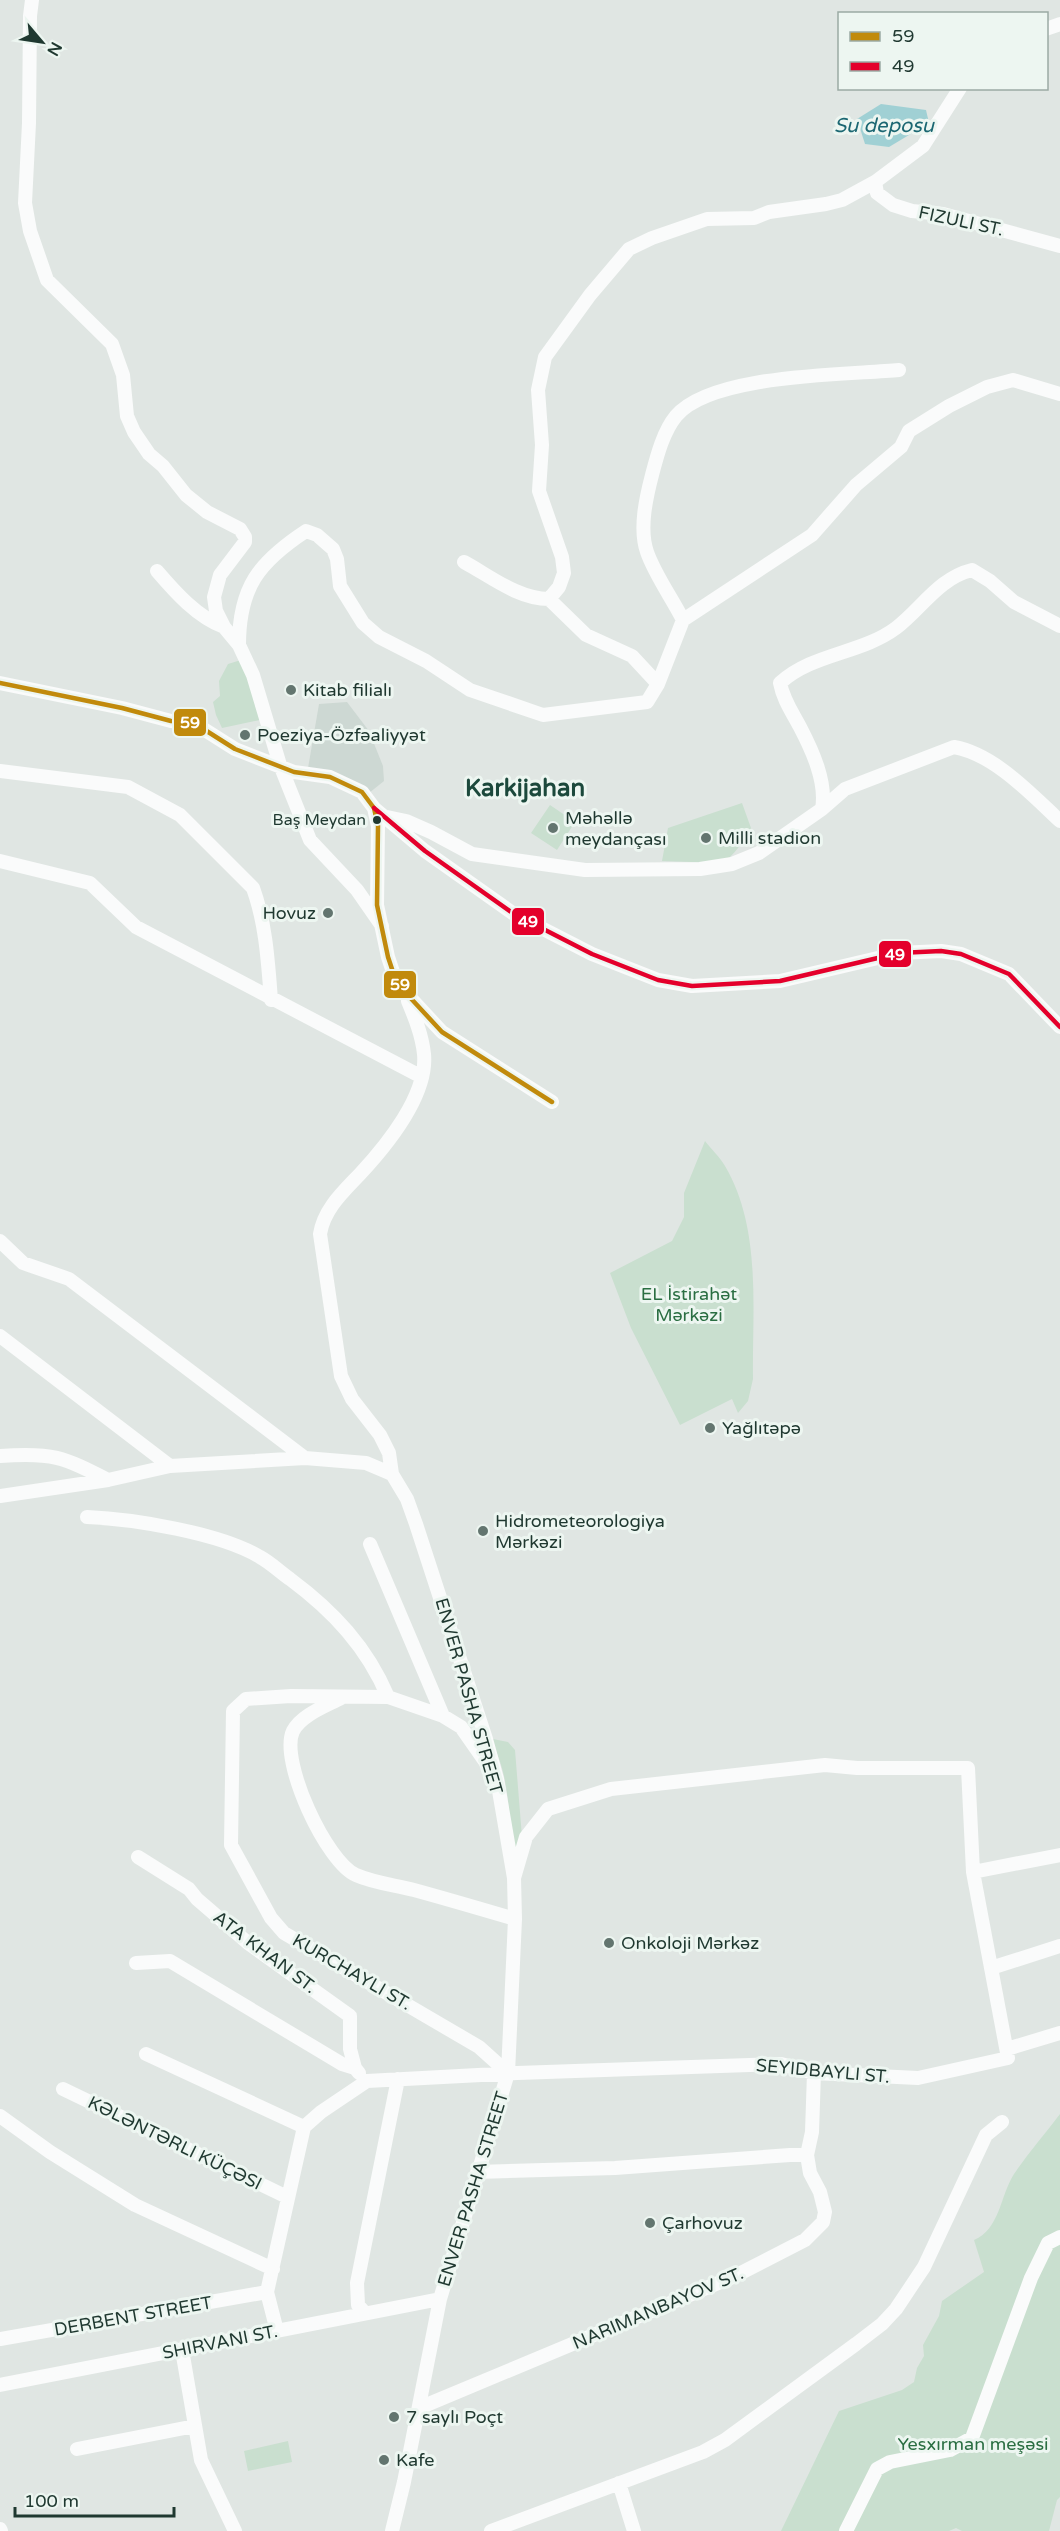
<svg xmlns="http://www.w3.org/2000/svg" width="1060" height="2531" font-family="'Varela Round',sans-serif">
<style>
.built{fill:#cdd8d3}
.green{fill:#c9dfcf}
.water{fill:#a0d0d4}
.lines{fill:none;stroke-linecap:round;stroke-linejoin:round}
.minor{stroke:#fafbfb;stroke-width:14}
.bus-1-casing{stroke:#edf6f1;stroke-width:9}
.bus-2-casing{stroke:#edf6f1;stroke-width:9}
.bus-1{stroke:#c18a0c;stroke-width:4.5}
.bus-2{stroke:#e4002b;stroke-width:4.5}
.poi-dot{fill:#63756f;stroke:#edf6f1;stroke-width:2}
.bus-dot{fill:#1f3830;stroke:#edf6f1;stroke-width:2}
.labels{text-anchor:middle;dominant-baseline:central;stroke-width:6;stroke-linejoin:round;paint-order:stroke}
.bus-label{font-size:16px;fill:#1f3830;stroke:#edf6f1;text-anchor:end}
.street-label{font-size:18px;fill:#1f3830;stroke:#edf6f1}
.poi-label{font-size:18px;fill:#1f3830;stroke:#edf6f1;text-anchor:start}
.park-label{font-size:18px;fill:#2a6e42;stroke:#edf6f1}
.water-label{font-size:20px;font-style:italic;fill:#1b6772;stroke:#edf6f1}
.district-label{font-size:24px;font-weight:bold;fill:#1c493c;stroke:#edf6f1}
.line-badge{stroke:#edf6f1;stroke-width:2}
.badge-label{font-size:16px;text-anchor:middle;font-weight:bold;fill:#fff}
</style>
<rect width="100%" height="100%" fill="#e0e6e3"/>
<path class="built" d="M 347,702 L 369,731 L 383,766 L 384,781 L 369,793 L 308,768 L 319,704 Z"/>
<path class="green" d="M 241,660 C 250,679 253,699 260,720 L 222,728 L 216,715 L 213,702 L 220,696 L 219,681 L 228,664 Z
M 742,803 L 751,828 C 743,841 735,856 721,863 L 662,861 L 668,828 Z
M 550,805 L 575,822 L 557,850 L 531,833 Z
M 705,1141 C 711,1149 720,1157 725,1166 C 762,1229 752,1309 753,1379 L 748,1401 L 738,1413 L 732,1399 L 680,1425 L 631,1328 L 610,1273 L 672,1241 L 684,1217 L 684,1193 Z
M 493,1739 L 508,1742 L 515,1750 L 522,1837 L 515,1860 C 508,1823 511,1773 490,1740 Z
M 1060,2114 L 1060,2497 L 1057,2500 L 1049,2531 L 962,2531 L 956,2528 L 949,2531 L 781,2531 L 839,2411 L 902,2390 L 914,2382 L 917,2368 L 924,2356 L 923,2345 L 939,2316 L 942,2301 L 984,2272 L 974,2240 C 1000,2229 1000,2196 1014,2174 C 1028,2153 1045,2134 1060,2114 Z
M 288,2441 L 292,2462 L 248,2471 L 244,2451 Z"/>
<path class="water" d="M 881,104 L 926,110 L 929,123 L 889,147 L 865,144 L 857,119 Z"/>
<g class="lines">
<path class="minor" d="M 32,0 L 30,16 L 29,123 L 25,203 L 30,231 L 47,280 L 112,344 L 123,375 L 127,416 L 134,432 L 149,454 L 163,466 L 186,495 L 207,512 L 240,529 L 245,537 L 245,542 L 220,575 L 214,597 L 216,611 L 224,627 L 239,645 L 253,675 L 280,765 L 310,840 L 357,890 L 382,926
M 1046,29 L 1060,24
M 875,182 L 877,193 L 893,205 L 912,211 L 943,214 L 1060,246
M 464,562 C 490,576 518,599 549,599 L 559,587 L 564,573 L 562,557 L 539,491 L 542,445 L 538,390 L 545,357 L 590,295 L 629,249 L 652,238 L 707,219 L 754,218 L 769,212 L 826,204 L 842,200 L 875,182 L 923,146 L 960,88
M 157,571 C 175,592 197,617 224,627
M 549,599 L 586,635 L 632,656 L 658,684
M 683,620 C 672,598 655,575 647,552 C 639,529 646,498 652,475 C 657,456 663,432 676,416 C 711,374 844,375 899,370
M 239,645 C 239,587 259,562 306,531 L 317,535 L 333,549 L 337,559 L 340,586 L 363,623 L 379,637 L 426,661 L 470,690 L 543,715 L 647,702 L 658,684 L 683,620 L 812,535 L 856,485 L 901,447 L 909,431 L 949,406 L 987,387 L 1013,380 L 1060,394
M 0,683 L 122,708 L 171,721 L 194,723 L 235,749 L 294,772 L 330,777 L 362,792 L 374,808 L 378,826 L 377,905 L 388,957 L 394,975 L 404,991 L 442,1032 L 552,1102
M 0,771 L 128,787 L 180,815 L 253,888 C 266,924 268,962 271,1000
M 374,808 L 425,851 L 514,914 L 592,954 L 658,980 L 692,986 L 780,981 L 899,953 L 941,951 L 961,954 L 1009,974 L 1060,1027
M 822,809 C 827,782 812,750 800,727 C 792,712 783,699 780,683 C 813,653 861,654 896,628 C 922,608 939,578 972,570 L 990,581 L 1014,602 L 1060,626
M 387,817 L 406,821 L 431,832 L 472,854 L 585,870 L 700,869 L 732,864 L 759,853 L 822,809 L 845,789 L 954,747 C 994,754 1031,794 1060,821
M 0,861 L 90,883 L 136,927 L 422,1077
M 0,1241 L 23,1263 L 69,1279 L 305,1458
M 0,1336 L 170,1466
M 0,1456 C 52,1452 63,1457 108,1480
M 392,1474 L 389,1453 L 380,1435 L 352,1399 L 341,1376 L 320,1234 C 324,1209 343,1192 360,1174 C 386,1146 428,1095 424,1054 C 422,1035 415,1018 408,1001
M 0,1496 L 108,1480 L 170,1466 L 305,1458 L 366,1463 L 392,1474 L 407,1499 L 416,1524 L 486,1739 L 497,1779 L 514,1878 L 515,1919 L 508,2073 L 440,2299 L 404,2482 L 392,2531
M 87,1517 C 134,1519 220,1533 260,1557 C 271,1563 280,1572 290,1579 C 333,1611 367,1647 388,1697
M 370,1544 L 443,1716
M 341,1698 C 326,1706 301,1715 293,1731 C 279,1761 327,1863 356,1875 C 374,1883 395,1885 414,1890 C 447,1899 481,1909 515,1919
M 489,1767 L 461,1727 L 443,1716 L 388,1697 L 291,1696 L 246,1699 L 233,1711 L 231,1845 L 271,1918 L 284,1933 L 479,2047 L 508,2073
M 138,1857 L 189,1889 L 197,1899 L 248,1943 L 350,2016 L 350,2049 L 355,2068
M 973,1872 L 1060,1855
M 136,1963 L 170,1961 L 342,2064 L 355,2068 L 359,2073
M 991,1968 L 1060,1946
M 1007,2049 L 1060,2033
M 146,2054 L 304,2127
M 63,2089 L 287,2197
M 0,2116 L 50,2152 L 135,2205 L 273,2269
M 477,2172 L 615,2168 L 790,2155 L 807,2155 L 812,2132 L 814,2073
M 365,2313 L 358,2305 L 357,2283 L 398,2079
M 277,2331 L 267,2292 L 304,2127 L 321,2112 L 367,2081 L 517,2073 L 781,2064 L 814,2073 L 918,2078 L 1008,2058 L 973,1872 L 968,1768 L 857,1768 L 825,1765 L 611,1789 L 548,1809 L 526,1837 L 514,1878
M 0,2339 L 267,2292
M 182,2350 L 201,2460 L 235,2531
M 0,2385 L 440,2299
M 419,2408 L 735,2276 L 805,2240 L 823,2222 L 825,2212 L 820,2192 L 810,2173 L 807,2155
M 77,2449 L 195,2426
M 619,2483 L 634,2531
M 0,2529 L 1,2531
M 491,2531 L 703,2452 L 725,2440 L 856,2344 L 882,2324 L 896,2309 L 924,2267 L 986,2135 L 1002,2122
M 846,2531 L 877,2469 L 890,2462 L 950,2450 L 972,2438 L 1031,2278 L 1048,2243 L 1060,2237"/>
<defs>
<path id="bus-1" d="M 0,683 L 122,708 L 171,721 L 194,723 L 235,749 L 294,772 L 330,777 L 362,792 L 374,808 L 378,826 L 377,905 L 388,957 L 394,975 L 404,991 L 442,1032 L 552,1102"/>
<path id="bus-2" d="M 374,808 L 425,851 L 514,914 L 592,954 L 658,980 L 692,986 L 780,981 L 899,953 L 941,951 L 961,954 L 1009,974 L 1060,1027"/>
</defs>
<use href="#bus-1" class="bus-1-casing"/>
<use href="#bus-2" class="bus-2-casing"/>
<use href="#bus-1" class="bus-1"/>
<use href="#bus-2" class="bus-2"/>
</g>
<g class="poi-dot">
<circle cx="291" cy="690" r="6"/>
<circle cx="245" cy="735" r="6"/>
<circle cx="553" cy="828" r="6"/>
<circle cx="706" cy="838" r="6"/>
<circle cx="328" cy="913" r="6"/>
<circle cx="710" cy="1428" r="6"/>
<circle cx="483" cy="1531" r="6"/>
<circle cx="609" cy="1943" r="6"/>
<circle cx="650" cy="2223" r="6"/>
<circle cx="394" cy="2417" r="6"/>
<circle cx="384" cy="2460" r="6"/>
</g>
<circle class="bus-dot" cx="377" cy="820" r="5"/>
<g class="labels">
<g class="bus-label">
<text x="366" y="820">Baş Meydan</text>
</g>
<g class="street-label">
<text transform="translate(961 221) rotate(12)">FIZULI ST.</text>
<text transform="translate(469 1696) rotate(74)">ENVER PASHA STREET</text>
<text transform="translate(265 1952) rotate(37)">ATA KHAN ST.</text>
<text transform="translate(352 1972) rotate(30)">KURCHAYLI ST.</text>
<text transform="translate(823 2071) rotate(5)">SEYIDBAYLI ST.</text>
<text transform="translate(175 2143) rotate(26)">KƏLƏNTƏRLI KÜÇƏSI</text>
<text transform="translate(473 2189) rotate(-73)">ENVER PASHA STREET</text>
<text transform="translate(658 2308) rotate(-23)">NARIMANBAYOV ST.</text>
<text transform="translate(133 2316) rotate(-10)">DERBENT STREET</text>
<text transform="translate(220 2342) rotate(-11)">SHIRVANI ST.</text>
</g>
<g class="poi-label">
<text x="303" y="690">Kitab filialı</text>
<text x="257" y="735">Poeziya-Özfəaliyyət</text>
<text x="565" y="818">Məhəllə<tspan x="565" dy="21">meydançası</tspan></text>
<text x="718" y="838">Milli stadion</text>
<text x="316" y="913" text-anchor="end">Hovuz</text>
<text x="722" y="1428">Yağlıtəpə</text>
<text x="495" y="1521">Hidrometeorologiya<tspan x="495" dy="21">Mərkəzi</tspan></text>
<text x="621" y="1943">Onkoloji Mərkəz</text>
<text x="662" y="2223">Çarhovuz</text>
<text x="406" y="2417">7 saylı Poçt</text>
<text x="396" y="2460">Kafe</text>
</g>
<g class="park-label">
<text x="689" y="1294">EL İstirahət<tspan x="689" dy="21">Mərkəzi</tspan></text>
<text x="973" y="2444">Yesxırman meşəsi</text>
</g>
<g class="water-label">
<text x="884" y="126">Su deposu</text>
</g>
<g class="district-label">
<text x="525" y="788">Karkijahan</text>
</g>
</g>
<g class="line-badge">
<rect x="173" y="708" width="34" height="29" rx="6" fill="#c18a0c"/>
<rect x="511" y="907" width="34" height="29" rx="6" fill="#e4002b"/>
<rect x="878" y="940" width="34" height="28" rx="6" fill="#e4002b"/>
<rect x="383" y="970" width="34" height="29" rx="6" fill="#c18a0c"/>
</g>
<g class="badge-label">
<text x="190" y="728">59</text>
<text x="528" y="927">49</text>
<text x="895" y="960">49</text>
<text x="400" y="990">59</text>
</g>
<rect x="838" y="12" width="210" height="78" fill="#edf6f1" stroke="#9baaa4" stroke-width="1.5"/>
<rect x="850" y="32" width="30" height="9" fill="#c18a0c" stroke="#9baaa4" stroke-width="1.5"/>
<text x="892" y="42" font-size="18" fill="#1f3830">59</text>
<rect x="850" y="62" width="30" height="9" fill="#e4002b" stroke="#9baaa4" stroke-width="1.5"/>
<text x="892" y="72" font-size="18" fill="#1f3830">49</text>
<g transform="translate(42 42) rotate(119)" stroke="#edf6f1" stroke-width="4.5" paint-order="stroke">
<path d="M0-4.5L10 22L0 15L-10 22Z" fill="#1f3830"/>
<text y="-9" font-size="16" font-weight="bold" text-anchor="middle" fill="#1f3830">N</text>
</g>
<path d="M15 2507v9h159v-9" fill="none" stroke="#1f3830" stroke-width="3"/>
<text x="24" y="2507" font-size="18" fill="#1f3830" stroke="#edf6f1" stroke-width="4.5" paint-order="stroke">100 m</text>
</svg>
